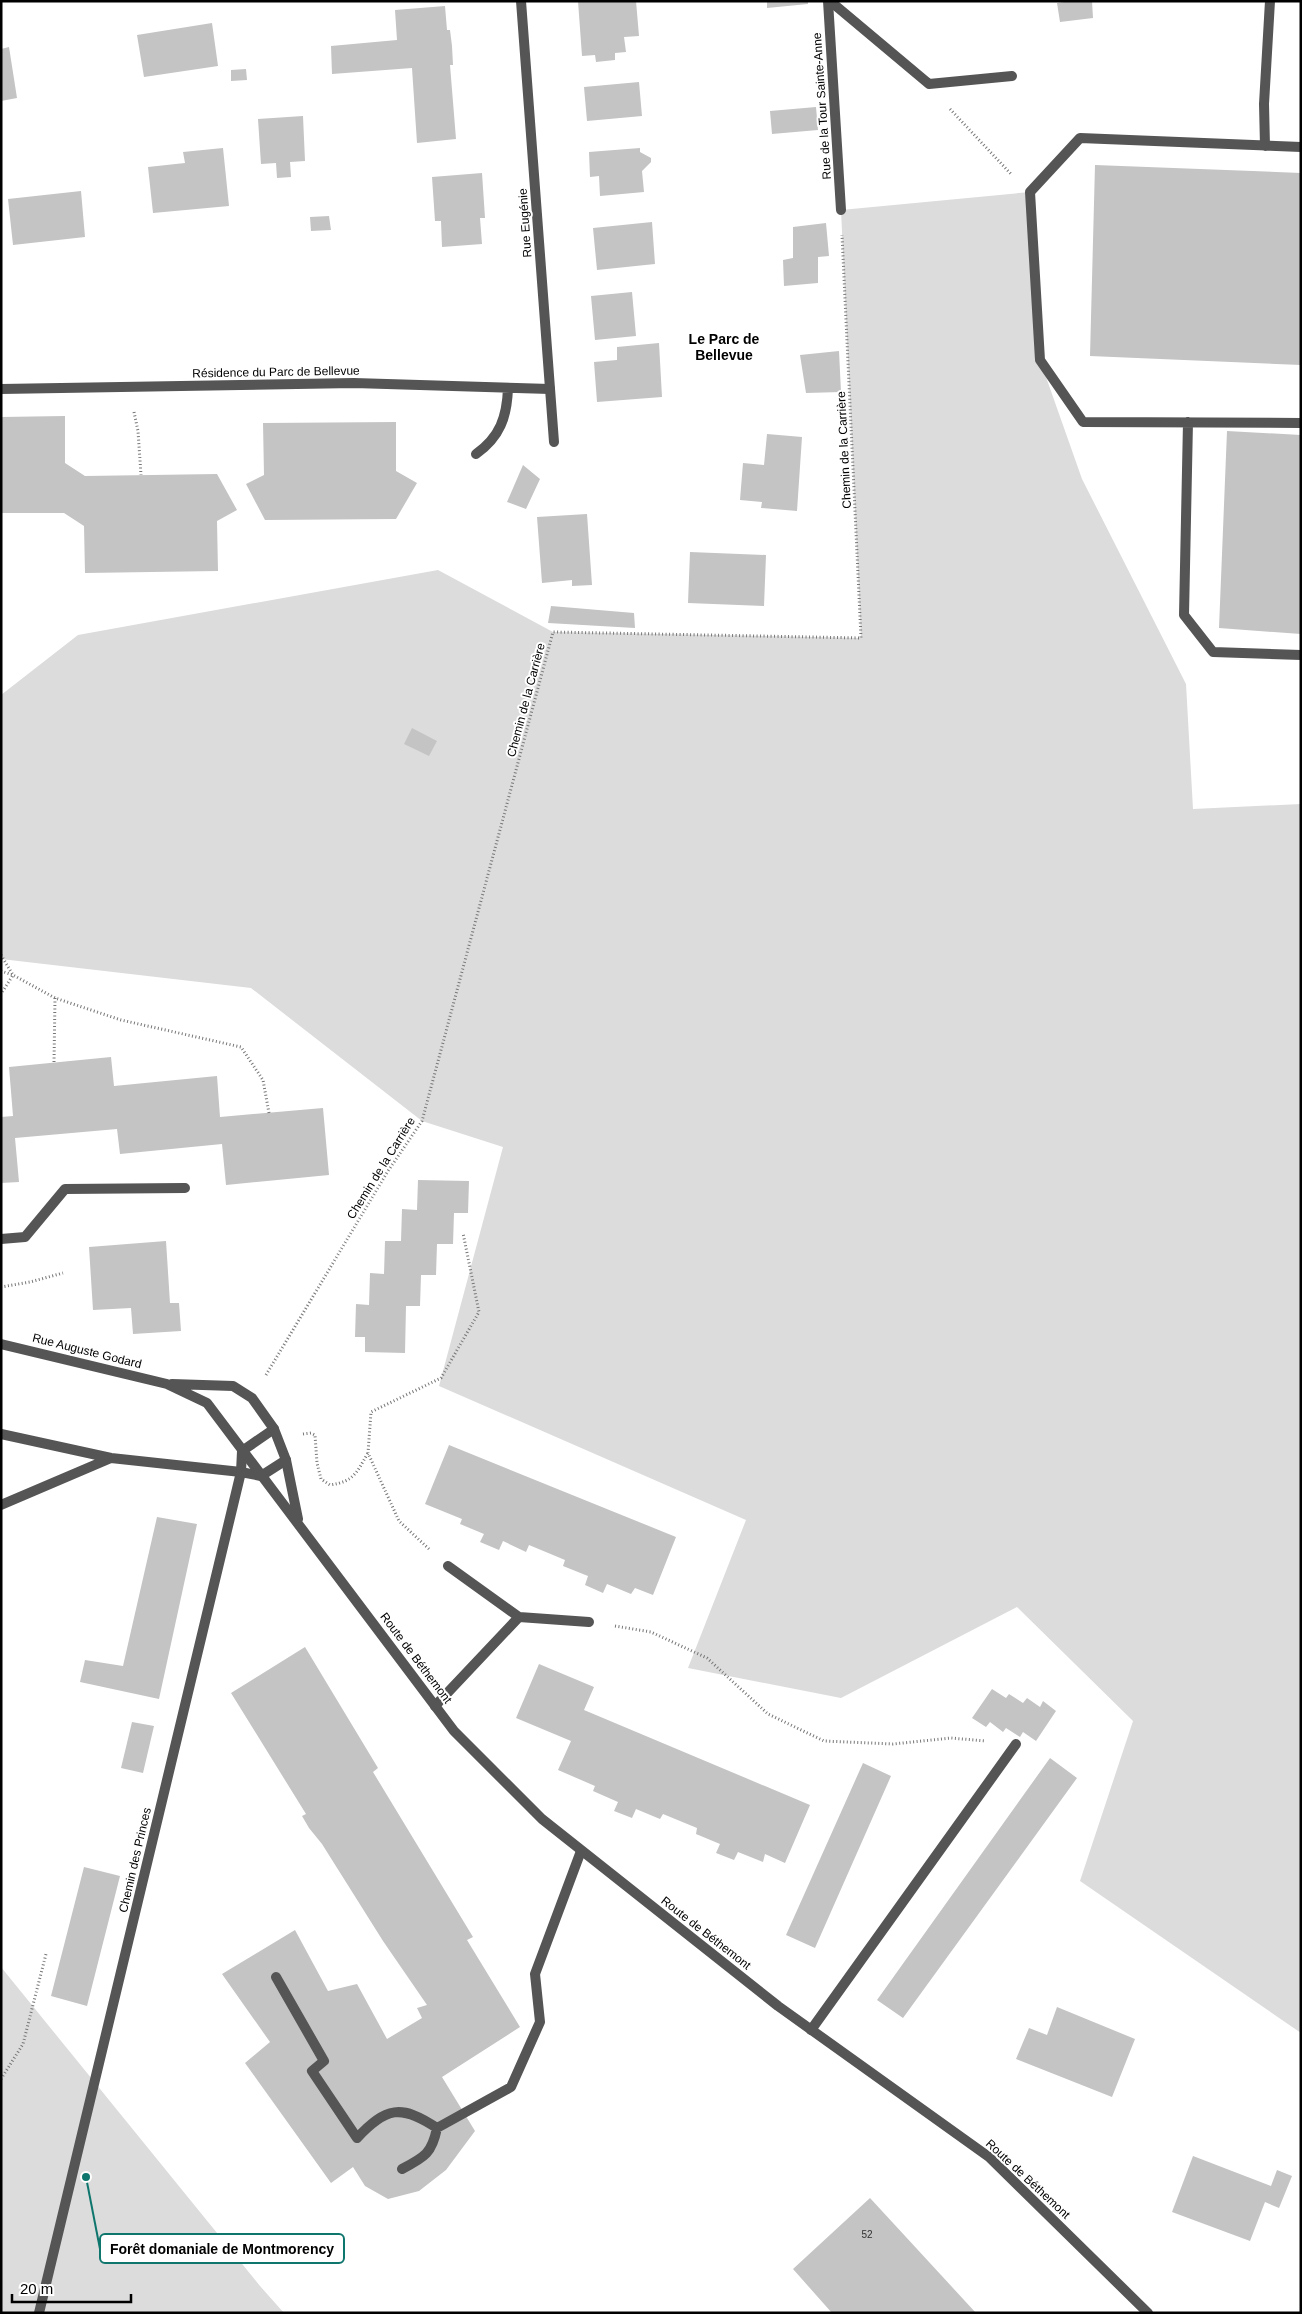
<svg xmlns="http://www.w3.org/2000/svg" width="1302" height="2314" font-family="Arial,sans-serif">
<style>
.green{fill:#dcdcdc}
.building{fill:#c4c4c4}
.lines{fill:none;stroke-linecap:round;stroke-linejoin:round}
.path{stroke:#777;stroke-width:3;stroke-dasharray:1 2.5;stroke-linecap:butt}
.service{stroke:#555;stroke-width:10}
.minor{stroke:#555;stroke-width:10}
.tertiary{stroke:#555;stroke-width:10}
.labels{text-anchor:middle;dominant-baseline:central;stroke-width:4;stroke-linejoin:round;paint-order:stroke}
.number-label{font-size:10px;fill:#313131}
.street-label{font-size:12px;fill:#000;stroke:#fff}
.neighbourhood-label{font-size:14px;font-weight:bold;fill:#000;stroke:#fff}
.leader{fill:none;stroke:#0f766e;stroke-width:2}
.callout-dot{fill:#0f766e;stroke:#fff;stroke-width:2}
.callout{fill:#fff;stroke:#0f766e;stroke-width:2}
.callout-label{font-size:14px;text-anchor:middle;font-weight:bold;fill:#000}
</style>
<rect width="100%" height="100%" fill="#fff"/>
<path class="green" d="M 1030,192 L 1040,360 L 1082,479 L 1186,684 L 1193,809 L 1301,804 L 1301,2033 L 1080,1881 L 1133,1721 L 1017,1607 L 841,1698 L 688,1668 L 746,1520 L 439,1386 L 503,1147 L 422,1121 L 251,988 L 1,959 L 1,695 L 78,635 L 438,570 L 553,632 L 861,638 L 841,210 Z
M 1,1967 L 260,2286 L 284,2313 L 1,2313 Z"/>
<path class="building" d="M 578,1 L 636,1 L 639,36 L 624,37 L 626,52 L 615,53 L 615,60 L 596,62 L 595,55 L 582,56 Z
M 767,1 L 808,1 L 808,4 L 767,8 Z
M 1072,1 L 1092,1 L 1093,18 L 1060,22 L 1057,3 Z
M 445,6 L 447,30 L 450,30 L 452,46 L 453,65 L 450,65 L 456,139 L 417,143 L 412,68 L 332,74 L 331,46 L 397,40 L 395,10 Z
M 212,23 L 218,66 L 144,77 L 137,35 Z
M 9,47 L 17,98 L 1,101 L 1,49 Z
M 246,69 L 247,80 L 231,81 L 231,70 Z
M 639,82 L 642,116 L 587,121 L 584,87 Z
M 816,107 L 818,130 L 772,134 L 770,111 Z
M 303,116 L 305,161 L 290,162 L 291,177 L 277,178 L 276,163 L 261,164 L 258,119 Z
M 223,148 L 229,206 L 153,213 L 148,167 L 185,163 L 183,152 Z
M 640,148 L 640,152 L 651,158 L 651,162 L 642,171 L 644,192 L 600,196 L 599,176 L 590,177 L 589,152 Z
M 1095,165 L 1301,173 L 1301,365 L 1090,356 Z
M 482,173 L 485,218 L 480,218 L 482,244 L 442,247 L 441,221 L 435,221 L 432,177 Z
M 81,191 L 85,237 L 13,245 L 8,199 Z
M 329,216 L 331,230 L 311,231 L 310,217 Z
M 652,222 L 655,264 L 597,270 L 593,228 Z
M 826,223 L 829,256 L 818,257 L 818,283 L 784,286 L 783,260 L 793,258 L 793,227 Z
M 632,292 L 636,336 L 595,340 L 591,296 Z
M 659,343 L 662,397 L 597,402 L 594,362 L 617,360 L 617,347 Z
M 839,351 L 841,392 L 806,393 L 800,355 Z
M 65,416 L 65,463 L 85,476 L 217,474 L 237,510 L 217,521 L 218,571 L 85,573 L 84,526 L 64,513 L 1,513 L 1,417 Z
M 396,422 L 396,471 L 417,483 L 396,519 L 265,520 L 246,484 L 264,475 L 263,423 Z
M 1227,431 L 1301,435 L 1301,634 L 1219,628 Z
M 767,434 L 802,437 L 797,511 L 761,508 L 762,502 L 740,500 L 743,463 L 764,465 Z
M 523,465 L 540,479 L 526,509 L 507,502 Z
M 587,514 L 592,585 L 572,586 L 572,580 L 542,583 L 537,517 Z
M 690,552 L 766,555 L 764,606 L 688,603 Z
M 551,606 L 634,613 L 635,628 L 548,623 Z
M 412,728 L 437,741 L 429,756 L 404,744 Z
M 111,1057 L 114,1086 L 217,1076 L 220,1117 L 323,1108 L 329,1175 L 226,1185 L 222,1144 L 120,1154 L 117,1129 L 15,1138 L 19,1182 L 1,1183 L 1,1117 L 13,1116 L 9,1067 Z
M 418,1180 L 469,1181 L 468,1213 L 454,1213 L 453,1244 L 437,1244 L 436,1275 L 421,1275 L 420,1306 L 406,1306 L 405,1353 L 365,1352 L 365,1337 L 355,1337 L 356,1304 L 369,1305 L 370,1273 L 384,1274 L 385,1241 L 401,1241 L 402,1209 L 417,1210 Z
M 166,1241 L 170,1303 L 179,1303 L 181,1331 L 133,1334 L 131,1308 L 93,1310 L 89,1247 Z
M 449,1445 L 676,1537 L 653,1595 L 635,1588 L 631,1594 L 607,1584 L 603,1593 L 585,1585 L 588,1576 L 563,1566 L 565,1560 L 529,1545 L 526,1552 L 503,1541 L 499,1550 L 480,1542 L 484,1534 L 460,1524 L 462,1519 L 425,1504 Z
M 157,1517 L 197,1524 L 159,1699 L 80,1682 L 85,1660 L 123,1666 Z
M 305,1647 L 378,1768 L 373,1772 L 473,1937 L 467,1940 L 520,2027 L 442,2077 L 475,2131 L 446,2170 L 419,2191 L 388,2199 L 365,2186 L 353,2167 L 331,2183 L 245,2063 L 270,2042 L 222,1974 L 295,1930 L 328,1991 L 357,1984 L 387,2039 L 422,2018 L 417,2008 L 427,2005 L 383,1941 L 322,1844 L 309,1828 L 302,1816 L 306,1814 L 231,1693 Z
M 539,1664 L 594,1687 L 584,1710 L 810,1805 L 785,1863 L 765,1854 L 763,1862 L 738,1852 L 734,1860 L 716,1853 L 720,1844 L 696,1834 L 697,1828 L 663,1814 L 660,1819 L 636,1809 L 632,1818 L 614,1811 L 618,1802 L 593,1791 L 595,1786 L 558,1770 L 571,1741 L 516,1718 Z
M 992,1689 L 1006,1698 L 1009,1694 L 1023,1703 L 1027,1698 L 1040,1707 L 1043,1701 L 1056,1711 L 1036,1741 L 1023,1732 L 1020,1737 L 1006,1728 L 1003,1732 L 990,1722 L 986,1727 L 972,1718 Z
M 132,1722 L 154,1726 L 143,1773 L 121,1768 Z
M 1050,1758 L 1077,1778 L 903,2018 L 877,2000 Z
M 863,1763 L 891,1776 L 815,1948 L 786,1935 Z
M 84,1867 L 120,1876 L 87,2006 L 51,1996 Z
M 1057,2007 L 1135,2039 L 1112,2097 L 1016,2059 L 1029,2028 L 1047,2035 Z
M 1193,2156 L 1271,2186 L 1277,2170 L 1292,2176 L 1279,2208 L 1265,2202 L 1250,2241 L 1172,2212 Z
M 870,2198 L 941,2275 L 976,2313 L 832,2313 L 793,2269 Z"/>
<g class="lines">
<path class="path" d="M 950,109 L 1011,174
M 134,412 L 138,431 L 141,475
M 1,955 L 13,975 L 55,998 L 121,1020 L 241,1047 L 263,1080 L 269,1113
M 1,971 L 13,975 L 1,994
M 54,1062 L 55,998
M 1,1287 L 30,1282 L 63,1273
M 266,1375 L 388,1171 L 422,1121 L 553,632 L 861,638 L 842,235
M 303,1434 L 311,1433 L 315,1435 L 317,1463 L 321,1479 L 330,1485 C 355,1481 356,1473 368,1453
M 429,1549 L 399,1521 L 368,1453 L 371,1412 L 441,1378 L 479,1312 L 463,1233
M 615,1626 L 651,1632 L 707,1658 L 768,1714 L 824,1741 L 893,1744 L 951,1738 L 986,1741
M 1,2079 L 23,2044 L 46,1954"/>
<path class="service" d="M 830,1 L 929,84 L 1012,76
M 1265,146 L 1264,104 L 1270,1
M 1301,147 L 1080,138 L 1030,192 L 1040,360 L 1083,422 L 1301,423
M 1,389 L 354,383 L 550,389
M 1188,422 L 1184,615 L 1213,652 L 1301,655
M 476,454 C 500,437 507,417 508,388
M 1,1239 L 25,1237 L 65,1189 L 185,1188
M 1,1434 L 111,1458 L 241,1472
M 1,1505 L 111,1458
M 448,1566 L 519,1617
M 435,1706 L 519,1617 L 589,1622
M 276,1977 L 324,2061 L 312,2071 L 357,2138 C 386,2107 401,2104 437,2128 L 511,2087 L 540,2022 L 535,1974 L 581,1851
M 811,2030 L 1016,1744
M 402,2169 C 425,2157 432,2153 437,2128"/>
<path class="minor" d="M 521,1 L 554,442
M 828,1 L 841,210
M 241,1472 L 261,1476 L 286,1460
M 39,2313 L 241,1472 L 242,1451 L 274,1429"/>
<path class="tertiary" d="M 1,1344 L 167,1384 L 207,1403 L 454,1731 L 542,1819 L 778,2006 L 989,2157 L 1148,2313
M 172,1384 L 233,1386 L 252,1398 L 274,1429 L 286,1460 L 298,1519"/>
</g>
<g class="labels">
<g class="number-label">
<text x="867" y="2234">52</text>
</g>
<g class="street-label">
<text transform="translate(822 106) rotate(-94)">Rue de la Tour Sainte-Anne</text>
<text transform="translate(525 223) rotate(-94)">Rue Eugénie</text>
<text transform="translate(276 372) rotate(-1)">Résidence du Parc de Bellevue</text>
<text transform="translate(844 450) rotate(-93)">Chemin de la Carrière</text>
<text transform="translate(526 700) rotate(-75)">Chemin de la Carrière</text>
<text transform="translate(381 1168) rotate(-58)">Chemin de la Carrière</text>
<text transform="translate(87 1351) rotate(14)">Rue Auguste Godard</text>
<text transform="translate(416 1658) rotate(53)">Route de Béthemont</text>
<text transform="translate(135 1860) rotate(-77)">Chemin des Princes</text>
<text transform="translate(706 1933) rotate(38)">Route de Béthemont</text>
<text transform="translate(1028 2179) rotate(43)">Route de Béthemont</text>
</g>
<g class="neighbourhood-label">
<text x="724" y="339">Le Parc de<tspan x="724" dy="16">Bellevue</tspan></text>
</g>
</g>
<path class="leader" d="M86 2177L100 2249"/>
<circle class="callout-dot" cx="86" cy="2177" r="5"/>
<rect class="callout" x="100" y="2234" width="244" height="29" rx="5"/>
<g class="callout-label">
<text x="222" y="2254">Forêt domaniale de Montmorency</text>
</g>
<rect width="1302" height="2314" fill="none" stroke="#000000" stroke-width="5"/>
<path d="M12 2294v8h119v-8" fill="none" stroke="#000000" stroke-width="2.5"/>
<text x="20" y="2294" font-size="15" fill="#000000" stroke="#ffffff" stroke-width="4" paint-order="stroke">20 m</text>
</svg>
